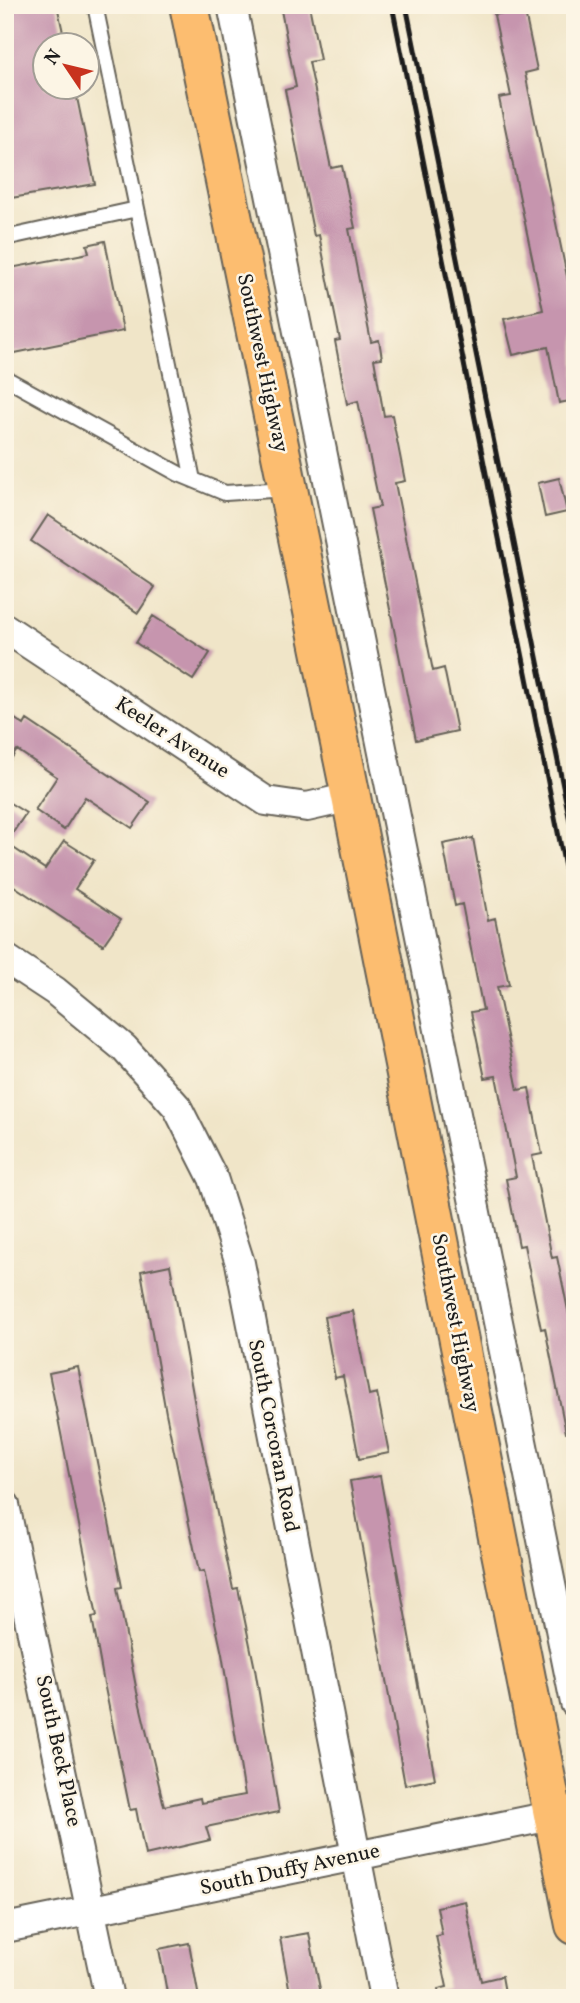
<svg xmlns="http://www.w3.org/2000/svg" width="580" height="2003" font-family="Vollkorn,serif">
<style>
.building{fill:#c695ae}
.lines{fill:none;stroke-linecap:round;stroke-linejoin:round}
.lane-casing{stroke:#666258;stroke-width:18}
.street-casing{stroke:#666258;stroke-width:32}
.primary-casing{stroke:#666258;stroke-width:42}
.lane{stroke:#fff;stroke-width:14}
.street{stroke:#fff;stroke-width:28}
.primary{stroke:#fcbd6f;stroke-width:38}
.rail{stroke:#1c1c1c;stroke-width:5}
.labels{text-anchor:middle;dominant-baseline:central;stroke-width:5;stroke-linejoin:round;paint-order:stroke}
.street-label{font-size:21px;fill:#1c1c1c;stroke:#fcf5e5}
</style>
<rect width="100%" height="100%" fill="#fcf5e5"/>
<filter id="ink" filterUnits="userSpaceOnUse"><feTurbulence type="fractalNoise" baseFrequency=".0143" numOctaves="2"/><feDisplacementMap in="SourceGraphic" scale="14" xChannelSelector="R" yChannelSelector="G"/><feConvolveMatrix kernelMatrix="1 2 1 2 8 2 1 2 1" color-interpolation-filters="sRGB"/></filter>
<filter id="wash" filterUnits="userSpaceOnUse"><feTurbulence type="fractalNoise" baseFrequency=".00686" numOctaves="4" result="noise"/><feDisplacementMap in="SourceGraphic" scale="28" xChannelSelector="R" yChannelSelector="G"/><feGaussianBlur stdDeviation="1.57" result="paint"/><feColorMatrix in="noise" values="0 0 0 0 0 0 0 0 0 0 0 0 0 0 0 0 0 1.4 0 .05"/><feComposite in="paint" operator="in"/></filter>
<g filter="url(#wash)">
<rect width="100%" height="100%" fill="#f0e5c8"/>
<g id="blocks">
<path class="building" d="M 5,5 L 57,5 L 66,46 L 46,46 L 46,88 L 75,88 L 95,184 L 5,199 Z
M 280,5 L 309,5 L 320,60 L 309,62 L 331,168 L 342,166 L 355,228 L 349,229 L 371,342 L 379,340 L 382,358 L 374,359 L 384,416 L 392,415 L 405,481 L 395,483 L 433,671 L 444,668 L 457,731 L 416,740 L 370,509 L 380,507 L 358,401 L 347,404 L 335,341 L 340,340 L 319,235 L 314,236 L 285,90 L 296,87 Z
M 524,8 L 537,70 L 525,73 L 575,315 L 575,400 L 559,403 L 548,347 L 513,355 L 504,319 L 543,310 L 499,98 L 511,96 L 494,15 Z
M 105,241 L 123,331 L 5,355 L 5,269 L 89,253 L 87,245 Z
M 559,478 L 567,512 L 545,517 L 538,483 Z
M 48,515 L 155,587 L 138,613 L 31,541 Z
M 153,616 L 210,653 L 193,680 L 136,643 Z
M 5,712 L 24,725 L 27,720 L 150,802 L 132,828 L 85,797 L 64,830 L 35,810 L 57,777 L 17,750 L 5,768 Z
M 5,800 L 26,813 L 6,843 L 45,869 L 64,841 L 94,860 L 75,889 L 121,919 L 103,945 L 5,880 Z
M 473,838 L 488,920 L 495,918 L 509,985 L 497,987 L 518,1090 L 529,1088 L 542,1154 L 532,1156 L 552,1258 L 557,1257 L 575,1344 L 575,1433 L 566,1433 L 545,1328 L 541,1329 L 524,1245 L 519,1246 L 506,1179 L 516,1177 L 496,1076 L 485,1078 L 471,1012 L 483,1010 L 462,904 L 455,906 L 443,844 Z
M 170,1265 L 199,1428 L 233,1589 L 238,1588 L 255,1669 L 279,1812 L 206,1827 L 210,1840 L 145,1855 L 136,1809 L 130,1810 L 103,1678 L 92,1617 L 97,1616 L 49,1373 L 78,1367 L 122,1587 L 117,1588 L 137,1692 L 164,1806 L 200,1798 L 201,1803 L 245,1795 L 222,1654 L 204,1571 L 199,1572 L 166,1413 L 141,1271 Z
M 353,1311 L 369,1395 L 377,1393 L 389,1453 L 359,1459 L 343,1376 L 335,1378 L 324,1317 Z
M 380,1476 L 435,1779 L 405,1785 L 350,1481 Z
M 465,1901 L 481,1981 L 502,1976 L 506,1998 L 439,1998 L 438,1989 L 447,1987 L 436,1936 L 442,1935 L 437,1907 Z
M 309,1933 L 321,1994 L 291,1998 L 280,1938 Z
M 189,1943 L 199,1998 L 168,1998 L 159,1949 Z"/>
</g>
</g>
<g filter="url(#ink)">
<use href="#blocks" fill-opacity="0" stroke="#666258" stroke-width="2"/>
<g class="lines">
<defs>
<path id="lane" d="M 95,5 L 193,480
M 5,238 L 137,209
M 5,378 L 179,474 L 225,493 L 286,489"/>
<path id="street" d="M 232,5 L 575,1703
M 5,628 L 266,801 L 307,807 L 351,797
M 5,958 L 55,991 L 124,1048 L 177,1107 L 213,1178 L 240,1263 L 384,1998
M 5,1505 L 109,1998
M 5,1928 L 575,1811"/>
<path id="primary" d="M 189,5 L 351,797 L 575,1925"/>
</defs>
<use href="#lane" class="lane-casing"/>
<use href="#street" class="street-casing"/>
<use href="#primary" class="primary-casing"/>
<use href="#lane" class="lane"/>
<use href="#street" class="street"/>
<use href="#primary" class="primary"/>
<path class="rail" d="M 392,5 L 575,917
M 406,5 L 575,846"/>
</g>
</g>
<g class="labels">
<g class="street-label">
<text transform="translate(262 363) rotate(78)">Southwest Highway</text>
<text transform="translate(172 738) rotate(33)">Keeler Avenue</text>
<text transform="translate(455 1323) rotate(79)">Southwest Highway</text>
<text transform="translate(273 1436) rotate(79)">South Corcoran Road</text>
<text transform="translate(58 1751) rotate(78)">South Beck Place</text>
<text transform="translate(290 1870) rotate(-12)">South Duffy Avenue</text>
</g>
</g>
<rect width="580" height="2003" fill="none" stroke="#fcf5e5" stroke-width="28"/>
<g transform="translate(66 66) rotate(305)"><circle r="33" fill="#fcf5e5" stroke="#a29e95" stroke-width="2"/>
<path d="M0-5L12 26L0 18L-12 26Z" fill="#c8321e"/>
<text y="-10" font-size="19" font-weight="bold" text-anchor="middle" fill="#1c1c1c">N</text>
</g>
</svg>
